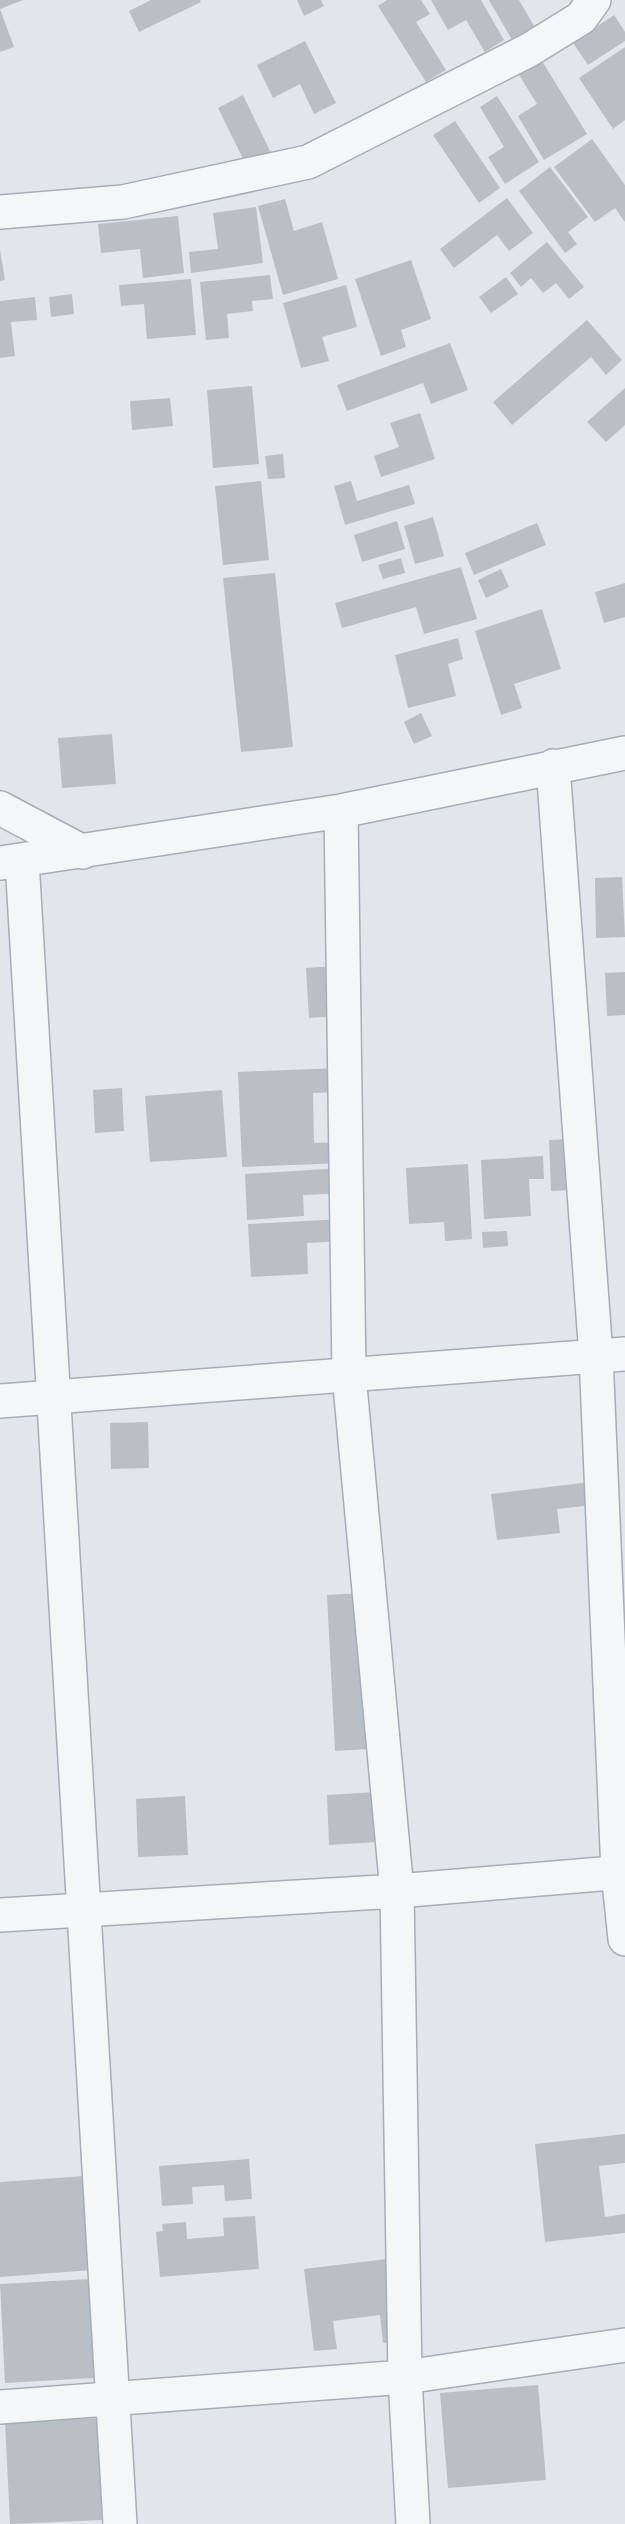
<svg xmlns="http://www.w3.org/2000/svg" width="625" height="2524" font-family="'PT Sans Narrow',sans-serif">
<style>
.building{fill:#babfc6}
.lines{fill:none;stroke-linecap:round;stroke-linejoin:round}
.minor-casing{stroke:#a7adb4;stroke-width:36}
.minor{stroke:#f5f6f8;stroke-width:33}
</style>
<rect width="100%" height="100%" fill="#e2e6ea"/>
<path class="building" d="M 0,0 L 23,0 L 0,9 L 14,47 L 0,52 Z
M 151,0 L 200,0 L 201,2 L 139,32 L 129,11 Z
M 297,0 L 321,0 L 324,6 L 304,16 Z
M 387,0 L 421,0 L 430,14 L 416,22 L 446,70 L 426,82 L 378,6 Z
M 431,0 L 481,0 L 504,40 L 485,52 L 466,20 L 448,30 Z
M 489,0 L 519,0 L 534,26 L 512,40 Z
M 614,15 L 625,32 L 625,41 L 588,65 L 573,43 Z
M 305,41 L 336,103 L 314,114 L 300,84 L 273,98 L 257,65 Z
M 625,47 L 625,120 L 613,129 L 579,78 Z
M 542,61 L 587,134 L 544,160 L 518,116 L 537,104 L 519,75 Z
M 243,95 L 271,153 L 246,165 L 218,108 Z
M 497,96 L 539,162 L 505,184 L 488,157 L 504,147 L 480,107 Z
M 455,121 L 500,188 L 479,203 L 433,135 Z
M 592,139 L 625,185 L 625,222 L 615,208 L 595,222 L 554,167 Z
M 550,167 L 588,217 L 568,232 L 577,244 L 565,253 L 519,191 Z
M 507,198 L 533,233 L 509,251 L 497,235 L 454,268 L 440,249 Z
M 285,199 L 294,231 L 322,222 L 338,279 L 283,295 L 258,206 Z
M 256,207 L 263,263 L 191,273 L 189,252 L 218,249 L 213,213 Z
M 178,216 L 184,273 L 143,278 L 140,249 L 101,253 L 98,224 Z
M 547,242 L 584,287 L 569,299 L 556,283 L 543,293 L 531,278 L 521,287 L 510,273 Z
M 0,250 L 5,280 L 0,281 Z
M 411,260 L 431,319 L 401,330 L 406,347 L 381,356 L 355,279 Z
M 270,275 L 273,299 L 252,301 L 253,311 L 227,314 L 229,338 L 206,340 L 200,282 Z
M 506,277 L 518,294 L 491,313 L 479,297 Z
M 191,279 L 196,335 L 147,339 L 144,304 L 121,306 L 119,285 Z
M 346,285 L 357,327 L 322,337 L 329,361 L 301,368 L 283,303 Z
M 72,294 L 74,314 L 51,317 L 49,297 Z
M 35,297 L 37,320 L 11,322 L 15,356 L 0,358 L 0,301 Z
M 587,320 L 622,360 L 606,375 L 591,357 L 512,425 L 493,402 Z
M 450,343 L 468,390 L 431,404 L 423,383 L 347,411 L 337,385 Z
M 252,386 L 259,464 L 213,468 L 207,390 Z
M 625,388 L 625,425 L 606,442 L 587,422 Z
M 170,398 L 173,426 L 132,430 L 130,401 Z
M 420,413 L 435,459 L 381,477 L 374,456 L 399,447 L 390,423 Z
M 283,454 L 285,478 L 268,479 L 265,456 Z
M 261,481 L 269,560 L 223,565 L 215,486 Z
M 351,481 L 357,501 L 409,485 L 415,504 L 345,525 L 334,486 Z
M 433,517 L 444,556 L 415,564 L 404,526 Z
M 397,521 L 405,549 L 362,562 L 354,535 Z
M 537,523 L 546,545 L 474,575 L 465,553 Z
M 401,558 L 405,573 L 383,579 L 378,565 Z
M 461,567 L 477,619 L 424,634 L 416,607 L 342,628 L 335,603 Z
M 501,569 L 509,587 L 486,598 L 478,580 Z
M 275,573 L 293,747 L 241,752 L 223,578 Z
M 625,583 L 625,617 L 604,623 L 595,592 Z
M 542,609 L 561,669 L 514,684 L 522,708 L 501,715 L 475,631 Z
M 458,638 L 463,659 L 448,664 L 456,696 L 408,708 L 395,655 Z
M 421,713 L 432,736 L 414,744 L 404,722 Z
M 112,734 L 116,784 L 62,788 L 58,738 Z
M 622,877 L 625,937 L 596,938 L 595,878 Z
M 335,966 L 338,1016 L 309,1018 L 306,968 Z
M 625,972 L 625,1015 L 607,1016 L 605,973 Z
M 340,1068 L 341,1092 L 313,1093 L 314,1143 L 343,1142 L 344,1163 L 242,1167 L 238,1072 Z
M 122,1088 L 124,1131 L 95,1133 L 93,1090 Z
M 222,1090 L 227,1157 L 150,1162 L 145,1096 Z
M 569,1139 L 572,1190 L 551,1191 L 549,1140 Z
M 543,1156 L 544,1179 L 529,1179 L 531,1216 L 484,1219 L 481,1160 Z
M 468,1164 L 472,1239 L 445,1241 L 444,1222 L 409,1224 L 406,1168 Z
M 343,1168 L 344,1193 L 303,1195 L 304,1216 L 247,1220 L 245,1174 Z
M 343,1219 L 344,1241 L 307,1243 L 308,1274 L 251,1277 L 248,1224 Z
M 507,1231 L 508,1246 L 483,1248 L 482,1232 Z
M 148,1422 L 149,1468 L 111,1469 L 110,1423 Z
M 590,1482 L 593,1505 L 557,1509 L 560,1533 L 497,1540 L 491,1494 Z
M 360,1593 L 369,1749 L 335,1751 L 327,1595 Z
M 376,1792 L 378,1842 L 329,1845 L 327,1795 Z
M 185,1796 L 188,1855 L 138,1857 L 136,1799 Z
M 625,2134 L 625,2163 L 599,2166 L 605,2217 L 625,2214 L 625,2233 L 545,2242 L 535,2144 Z
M 249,2159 L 252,2199 L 225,2201 L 224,2185 L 192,2187 L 193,2204 L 162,2206 L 159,2166 Z
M 85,2176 L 92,2270 L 0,2277 L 0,2182 Z
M 255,2216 L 259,2269 L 160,2277 L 156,2232 L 163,2231 L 162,2224 L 186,2222 L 187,2239 L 224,2236 L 223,2218 Z
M 387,2259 L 397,2341 L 383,2343 L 380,2315 L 333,2321 L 337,2349 L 314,2351 L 304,2269 Z
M 89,2279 L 94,2378 L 5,2383 L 0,2284 Z
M 538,2385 L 546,2480 L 448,2488 L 440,2393 Z
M 98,2418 L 102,2520 L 10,2524 L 5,2422 Z"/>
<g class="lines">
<defs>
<path id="minor" d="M 0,212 L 123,202 L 308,162 L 529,50 L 581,18 L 594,0
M 553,766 L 596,1356 L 618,1872 L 625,1939
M 0,808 L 83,852
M 341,811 L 349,1375 L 397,1891 L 405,2377 L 413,2524
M 22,860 L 120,2524
M 1,863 L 341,811 L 625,753
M 0,1401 L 625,1354
M 0,1915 L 397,1891 L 625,1872
M 0,2407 L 405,2377 L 625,2345"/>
</defs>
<use href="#minor" class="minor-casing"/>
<use href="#minor" class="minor"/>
</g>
</svg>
